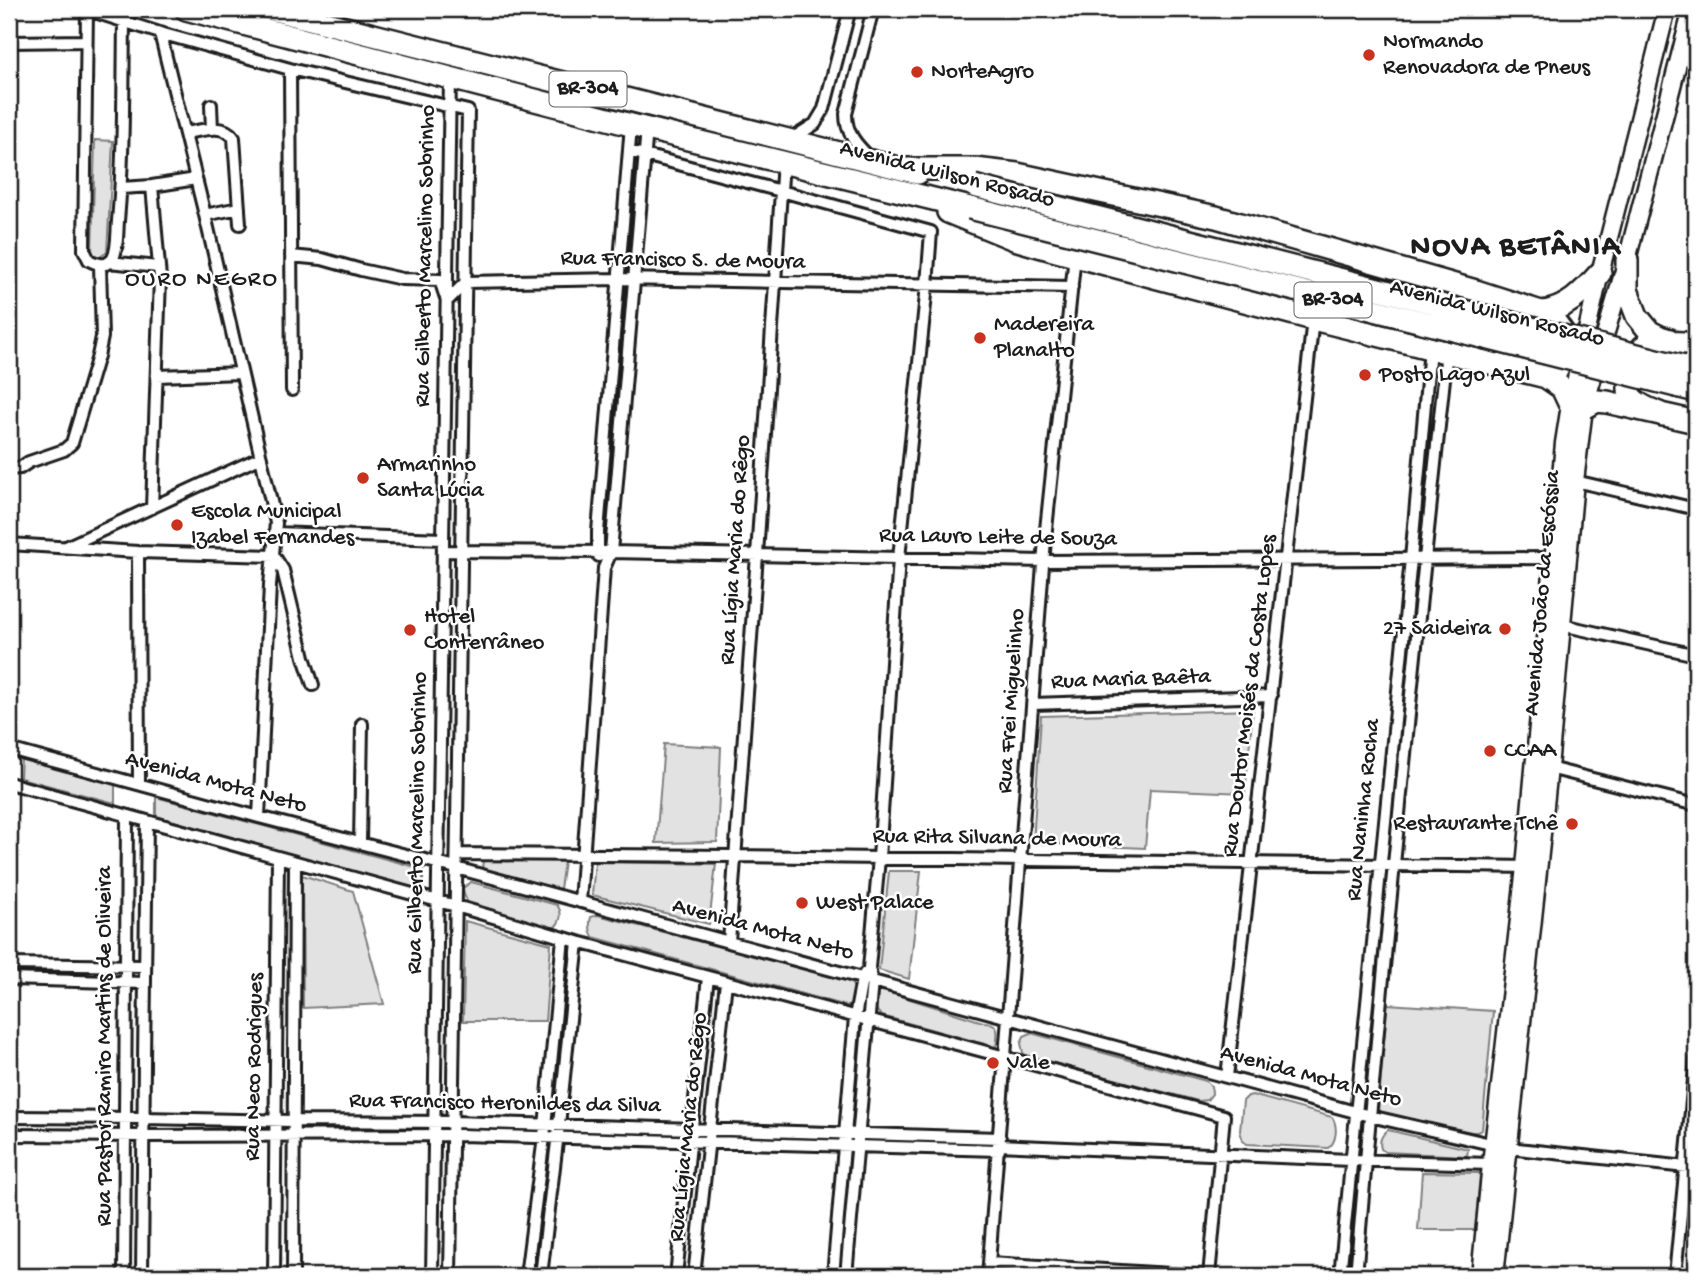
<svg xmlns="http://www.w3.org/2000/svg" width="1705" height="1285" font-family="'Gochi Hand',sans-serif">
<style>
.green{fill:#e2e2e2;stroke:#7f7f7f;stroke-width:2}
.lines{fill:none;stroke-linecap:round;stroke-linejoin:round}
.street-casing{stroke:#1c1c1c;stroke-width:16}
.secondary-casing{stroke:#1c1c1c;stroke-width:21}
.highway-casing{stroke:#1c1c1c;stroke-width:26}
.street{stroke:#fff;stroke-width:10}
.secondary{stroke:#fff;stroke-width:16}
.highway{stroke:#fff;stroke-width:21}
.highway-bridge-casing{stroke:#1c1c1c;stroke-width:26;stroke-linecap:butt}
.highway-bridge{stroke:#fff;stroke-width:21}
.poi-dot{fill:#c8321e;stroke:#fff;stroke-width:2.5}
.labels{text-anchor:middle;dominant-baseline:central;stroke-width:5;stroke-linejoin:round;paint-order:stroke}
.shield{fill:#fff;stroke:#606060;stroke-width:2}
.shield-label{font-size:21px;font-weight:bold;fill:#1c1c1c}
.poi-label{font-size:23px;fill:#1c1c1c;stroke:#fff;text-anchor:start}
.street-label{font-size:23px;fill:#1c1c1c;stroke:#fff}
.neighbourhood-label{font-size:24px;letter-spacing:2px;fill:#1c1c1c;stroke:#fff}
.district-label{font-size:30px;font-weight:bold;letter-spacing:2px;fill:#1c1c1c;stroke:#fff}
</style>
<rect width="100%" height="100%" fill="#fff"/>
<filter id="ink" filterUnits="userSpaceOnUse"><feTurbulence type="fractalNoise" baseFrequency=".0143" numOctaves="2"/><feDisplacementMap in="SourceGraphic" scale="14" xChannelSelector="R" yChannelSelector="G"/><feConvolveMatrix kernelMatrix="1 2 1 2 8 2 1 2 1" color-interpolation-filters="sRGB"/></filter>
<g filter="url(#ink)">
<path class="green" d="M 95,140 L 113,141 L 107,252 L 100,257 L 94,256 L 92,253 Z
M 1253,710 L 1245,793 L 1150,789 L 1145,848 L 1033,843 L 1041,716 Z
M 664,744 L 721,747 L 717,842 L 656,843 Z
M 21,758 L 115,782 L 115,803 L 20,778 Z
M 156,797 L 423,869 L 423,892 L 156,816 Z
M 483,861 L 564,861 L 560,889 L 482,869 Z
M 595,862 L 716,864 L 709,924 L 592,895 Z
M 889,871 L 921,871 L 909,979 L 879,970 Z
M 302,875 L 353,891 L 384,1004 L 303,1008 Z
M 471,882 L 557,905 C 563,913 561,921 555,927 L 549,927 L 468,904 L 464,894 L 463,888 Z
M 598,915 L 846,980 C 858,985 862,1004 847,1006 L 593,937 C 589,930 589,924 591,917 Z
M 465,921 L 551,944 L 545,1021 L 463,1021 Z
M 878,989 L 983,1022 C 1001,1022 998,1034 996,1047 L 882,1016 C 872,1009 876,999 878,989 Z
M 1387,1004 L 1493,1011 L 1482,1130 L 1477,1132 L 1472,1132 L 1378,1113 Z
M 1031,1033 L 1206,1081 C 1211,1085 1212,1088 1212,1094 L 1207,1100 L 1198,1101 L 1027,1056 L 1023,1053 L 1021,1043 L 1024,1036 Z
M 1252,1095 L 1332,1117 C 1338,1126 1337,1142 1328,1148 L 1247,1144 L 1243,1141 L 1240,1131 L 1243,1101 L 1248,1096 Z
M 1388,1130 L 1468,1149 L 1467,1156 L 1385,1152 L 1381,1149 C 1379,1142 1381,1135 1388,1130 Z
M 1422,1172 L 1480,1173 L 1475,1230 L 1418,1230 Z"/>
<g class="lines">
<defs>
<path id="street" d="M 85,9 L 160,33 L 290,69 L 468,111 L 450,1276
M 87,9 L 84,250 L 89,260 C 96,264 108,268 113,258 C 118,249 117,232 118,221 C 124,155 123,88 124,22
M 160,33 L 205,215 L 276,523 L 270,585 L 259,817
M 9,42 L 86,41
M 290,69 L 292,390
M 211,105 L 212,129
M 185,133 C 200,131 224,122 234,138 L 240,224
M 790,140 L 815,124 L 824,109 L 850,9
M 629,151 L 781,191 L 931,232 L 927,285 L 899,558 L 879,858 L 869,968 L 872,981 L 846,1276
M 870,158 C 857,145 846,134 846,114 L 873,9
M 121,188 L 152,186 L 196,179
M 205,215 L 239,208
M 291,256 L 322,259 L 361,270 L 402,279 L 440,280 L 447,301 L 466,282 L 618,279 L 1072,287
M 109,262 L 158,267
M 157,376 L 241,373
M 9,469 L 20,468 L 29,462 L 64,450 L 72,443 L 98,356 L 102,337 L 100,265
M 1575,481 L 1696,509
M 152,508 L 160,278 L 152,186
M 275,533 L 443,539
M 9,544 L 138,552 L 274,556
M 66,547 L 261,457
M 443,551 L 611,552 L 1044,561 L 1553,558
M 138,552 L 139,784
M 274,556 L 283,570 L 304,657 L 313,685
M 599,556 L 598,552 L 598,532 L 631,125
M 1562,625 L 1696,655
M 1033,704 L 1271,696
M 9,749 L 259,817 L 456,868 L 1370,1116 L 1508,1148 L 1696,1168
M 1549,768 L 1696,805
M 9,783 L 456,906 L 578,942 L 1224,1116 L 1209,1276
M 360,843 L 362,724
M 457,854 L 735,856 L 1532,867
M 580,902 L 604,568 L 611,552 L 647,128
M 729,942 L 757,555 L 783,161
M 9,964 L 144,966
M 9,979 L 144,983
M 1227,1077 L 1313,319
M 9,1117 L 144,1118 L 293,1121 L 453,1122 L 1000,1138
M 9,1135 L 144,1136 L 460,1135 L 999,1150
M 999,1145 L 1350,1160 L 1491,1164 L 1496,1159
M 990,1263 L 1203,1276
M 124,1276 L 127,816
M 142,1276 C 144,1125 144,973 147,822
M 274,1276 L 278,858
M 293,1276 L 295,863
M 432,1276 L 450,76
M 526,1276 L 544,1137 L 563,938
M 541,1276 L 559,1125 L 578,942
M 676,1276 L 708,977
M 694,1276 L 726,982
M 833,1276 L 855,1017 L 862,979 L 865,973
M 988,1276 L 1045,539 L 1075,255
M 1340,1276 L 1411,559 L 1430,348
M 1356,1276 C 1382,968 1414,659 1447,351
M 1675,1276 L 1696,1059"/>
<path id="secondary" d="M 1480,1276 L 1491,1164 L 1525,867 L 1564,443 L 1570,405 L 1600,273 L 1667,9
M 1495,1276 L 1549,768 L 1575,481 L 1584,408 L 1627,260 L 1692,9"/>
<path id="highway" d="M 186,9 L 631,125 L 970,208
M 271,9 L 918,173
M 904,169 L 975,169 L 1017,174 L 1216,217 L 1476,291 L 1541,312 L 1553,319 L 1562,331 L 1564,339 L 1564,356 L 1556,372 L 1546,377
M 948,212 L 1014,239 L 1056,251 L 1313,319 L 1546,377 L 1562,388 L 1570,405
M 1627,260 L 1627,290 L 1637,316 L 1650,332 L 1660,337 L 1670,340
M 1541,312 C 1567,310 1584,291 1600,273
M 1584,408 L 1597,401 L 1607,402 L 1696,422
M 1663,415 C 1653,410 1635,405 1630,395 C 1626,386 1635,349 1646,345 C 1656,340 1673,343 1685,343"/>
</defs>
<use href="#street" class="street-casing"/>
<use href="#secondary" class="secondary-casing"/>
<use href="#highway" class="highway-casing"/>
<use href="#street" class="street"/>
<use href="#secondary" class="secondary"/>
<use href="#highway" class="highway"/>
<defs>
<path id="highway-bridge" d="M 974,186 L 1696,370
M 970,208 L 1696,391"/>
</defs>
<use href="#highway-bridge" class="highway-bridge-casing"/>
<use href="#highway-bridge" class="highway-bridge"/>
</g>
</g>
<g class="poi-dot">
<circle cx="1369" cy="55" r="7"/>
<circle cx="917" cy="72" r="7"/>
<circle cx="980" cy="338" r="7"/>
<circle cx="1365" cy="375" r="7"/>
<circle cx="363" cy="478" r="7"/>
<circle cx="177" cy="525" r="7"/>
<circle cx="1505" cy="629" r="7"/>
<circle cx="410" cy="630" r="7"/>
<circle cx="1490" cy="751" r="7"/>
<circle cx="1572" cy="824" r="7"/>
<circle cx="802" cy="903" r="7"/>
<circle cx="993" cy="1063" r="7"/>
</g>
<g class="labels">
<g class="shield">
<rect x="549.5" y="71.5" width="77" height="35" rx="5"/>
<rect x="1294.5" y="282.5" width="77" height="35" rx="5"/>
</g>
<g class="shield-label">
<text x="588" y="89">BR-304</text>
<text x="1333" y="300">BR-304</text>
</g>
<g class="poi-label">
<text x="1383" y="42">Normando<tspan x="1383" dy="26">Renovadora de Pneus</tspan></text>
<text x="931" y="72">NorteAgro</text>
<text x="994" y="325">Madereira<tspan x="994" dy="26">Planalto</tspan></text>
<text x="1379" y="375">Posto Lago Azul</text>
<text x="377" y="465">Armarinho<tspan x="377" dy="26">Santa Lúcia</tspan></text>
<text x="191" y="512">Escola Municipal<tspan x="191" dy="26">Izabel Fernandes</tspan></text>
<text x="424" y="617">Hotel<tspan x="424" dy="26">Conterrâneo</tspan></text>
<text x="1491" y="629" text-anchor="end">27 Saideira</text>
<text x="1504" y="751">CCAA</text>
<text x="1558" y="824" text-anchor="end">Restaurante Tchê</text>
<text x="816" y="903">West Palace</text>
<text x="1007" y="1063">Vale</text>
</g>
<g class="street-label">
<text transform="translate(947 175) rotate(14)">Avenida Wilson Rosado</text>
<text transform="translate(426 256) rotate(-89)">Rua Gilberto Marcelino Sobrinho</text>
<text transform="translate(683 261) rotate(1)">Rua Francisco S. de Moura</text>
<text transform="translate(1497 314) rotate(14)">Avenida Wilson Rosado</text>
<text transform="translate(998 538) rotate(1)">Rua Lauro Leite de Souza</text>
<text transform="translate(736 550) rotate(-86)">Rua Lígia Maria do Rêgo</text>
<text transform="translate(1543 593) rotate(-85)">Avenida João da Escóssia</text>
<text transform="translate(1131 680) rotate(-2)">Rua Maria Baêta</text>
<text transform="translate(1250 696) rotate(-83)">Rua Doutor Moisés da Costa Lopes</text>
<text transform="translate(1012 701) rotate(-86)">Rua Frei Miguelinho</text>
<text transform="translate(216 783) rotate(15)">Avenida Mota Neto</text>
<text transform="translate(1364 810) rotate(-84)">Rua Naninha Rocha</text>
<text transform="translate(418 823) rotate(-89)">Rua Gilberto Marcelino Sobrinho</text>
<text transform="translate(997 839) rotate(1)">Rua Rita Silvana de Moura</text>
<text transform="translate(763 930) rotate(15)">Avenida Mota Neto</text>
<text transform="translate(105 1046) rotate(-90)">Rua Pastor Ramiro Martins de Oliveira</text>
<text transform="translate(255 1067) rotate(-89)">Rua Neco Rodrigues</text>
<text transform="translate(1311 1077) rotate(15)">Avenida Mota Neto</text>
<text transform="translate(505 1104) rotate(1)">Rua Francisco Heronildes da Silva</text>
<text transform="translate(689 1127) rotate(-84)">Rua Lígia Maria do Rêgo</text>
</g>
<g class="neighbourhood-label">
<text x="202" y="280">OURO NEGRO</text>
</g>
<g class="district-label">
<text x="1516" y="248">NOVA BETÂNIA</text>
</g>
</g>
<rect width="1705" height="1285" fill="none" stroke="#fff" stroke-width="35"/>
<rect x="18" y="18" width="1670" height="1250" fill="none" stroke="#1c1c1c" stroke-width="2.5" filter="url(#ink)"/>
</svg>
